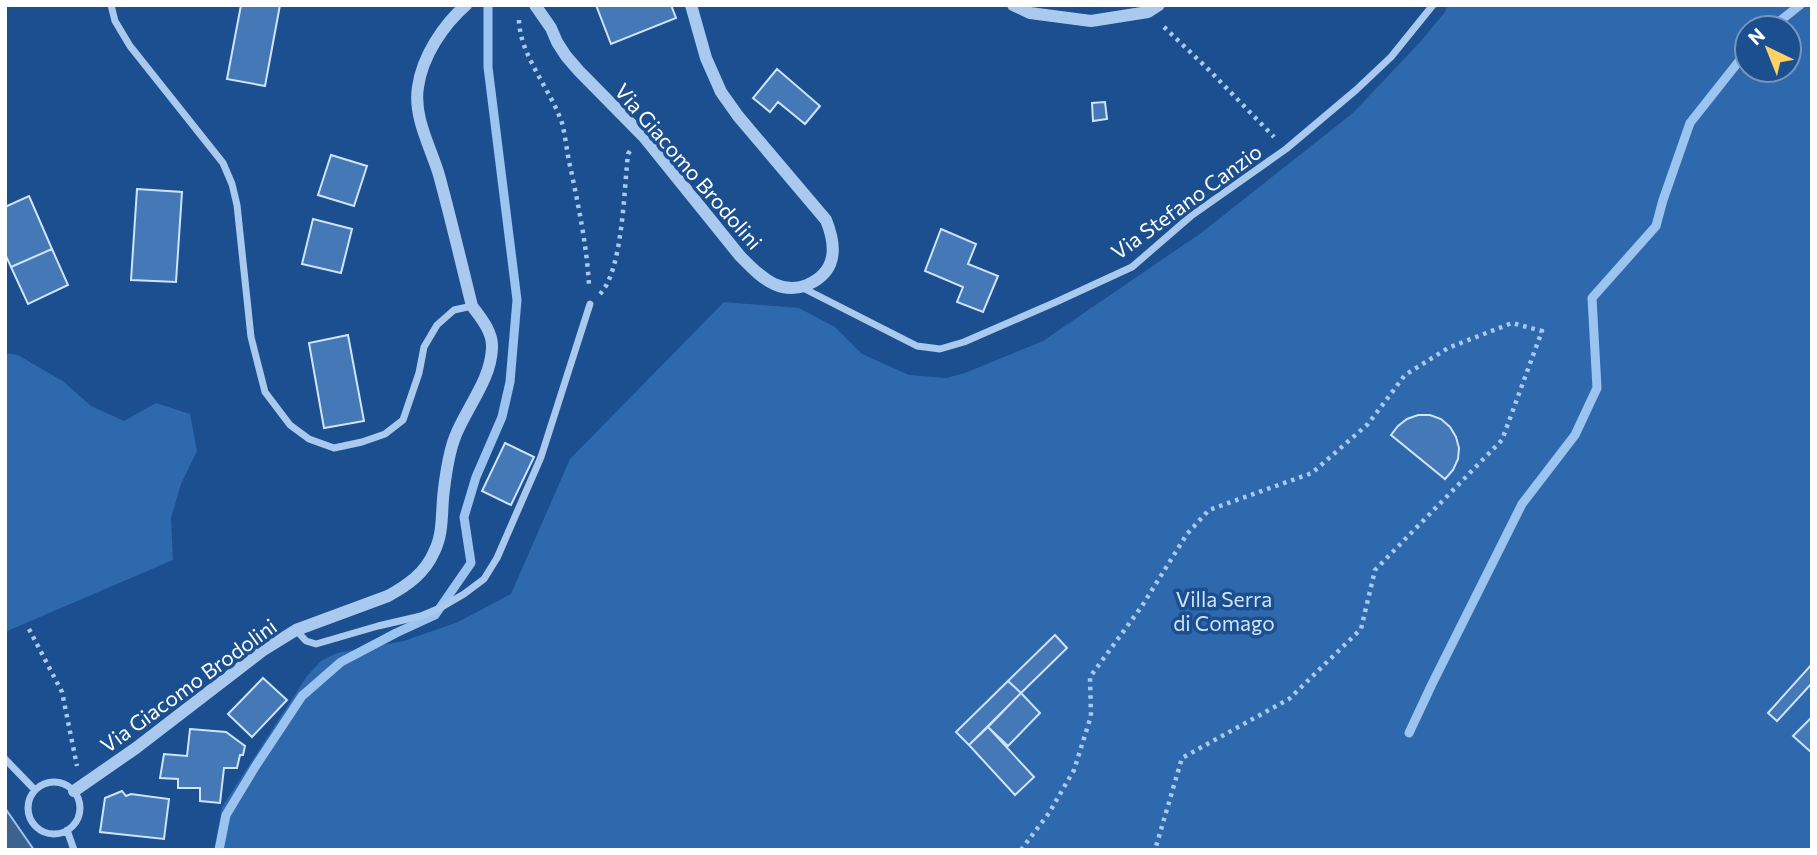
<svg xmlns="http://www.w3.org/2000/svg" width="1817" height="855" font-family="Commissioner,sans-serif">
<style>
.green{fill:#2e69ad;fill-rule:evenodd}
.water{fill:#3c6290;stroke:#9cc4f0;stroke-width:2}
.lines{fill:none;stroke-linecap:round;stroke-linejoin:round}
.stream{stroke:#9cc4f0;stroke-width:9}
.building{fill:#4478b7;stroke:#cfe3fa;stroke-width:2}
.path{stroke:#a9c9ee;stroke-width:4.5;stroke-dasharray:3.5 5;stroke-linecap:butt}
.minor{stroke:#a9c9ee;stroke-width:7}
.tertiary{stroke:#a9c9ee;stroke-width:12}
.labels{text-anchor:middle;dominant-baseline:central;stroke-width:7;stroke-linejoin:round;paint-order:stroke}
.street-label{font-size:21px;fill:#fff;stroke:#1b4f8f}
.park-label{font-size:21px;fill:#cfe3fa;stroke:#1b4f8f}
</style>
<rect width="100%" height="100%" fill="#1b4f8f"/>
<path class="green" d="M 1447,5 L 1812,5 L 1812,850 L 214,850 L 222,807 L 307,676 L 321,661 L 337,653 L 404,641 L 458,622 L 511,594 L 570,459 L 724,302 L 799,308 L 835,327 L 862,354 L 909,375 L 946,378 L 965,373 L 1043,341 L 1201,233 L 1353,113 L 1421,41 L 1445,12 ZM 1747,28 L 1789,28 L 1789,70 L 1747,70 Z
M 5,353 L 18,355 L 64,382 L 91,406 L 124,421 L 156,403 L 190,414 L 197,451 L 181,484 L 171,518 L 173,560 L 5,632 Z"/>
<path class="water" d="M 5,808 L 34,850 L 5,850 Z"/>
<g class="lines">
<path class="stream" d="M 1771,28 L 1800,5
M 1409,733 L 1432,684 L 1522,504 L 1575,435 L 1597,388 L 1592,298 L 1656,226 L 1663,200 L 1690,123 L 1747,51
M 219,850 L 226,815 L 255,767 L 302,696 L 341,662 L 396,633 L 435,615 L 471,563 L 464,517 L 476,477 L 502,417 L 510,382 L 517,300 L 488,67 L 488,5"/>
</g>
<path class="building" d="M 241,5 L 280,5 L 265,86 L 227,79 Z
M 596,5 L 671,5 L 676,18 L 611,44 Z
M 777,69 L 820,106 L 805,124 L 778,102 L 770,112 L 753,98 Z
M 1105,102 L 1107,119 L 1093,121 L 1092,103 Z
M 331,155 L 367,166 L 354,206 L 318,195 Z
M 137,189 L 182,192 L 176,282 L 131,280 Z
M 29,196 L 52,249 L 11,267 L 5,254 L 5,207 Z
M 313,219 L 352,229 L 341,273 L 302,264 Z
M 941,229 L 976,244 L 968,264 L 998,276 L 983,312 L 957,302 L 963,287 L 925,271 Z
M 52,249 L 68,285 L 28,304 L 11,267 Z
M 348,335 L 364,421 L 324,428 L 309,343 Z
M 1418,415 L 1430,415 L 1441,419 L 1450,427 L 1456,437 L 1459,448 L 1458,459 L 1453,470 L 1445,479 L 1391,435 L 1398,426 L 1407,419 Z
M 505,443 L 534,457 L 511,505 L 482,491 Z
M 1055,635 L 1067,648 L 1021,693 L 1008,681 Z
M 1812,664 L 1812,683 L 1777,721 L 1768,713 Z
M 263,678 L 287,700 L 252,737 L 228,714 Z
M 1008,681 L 1021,693 L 969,745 L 956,732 Z
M 1021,693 L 1040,713 L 1008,746 L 988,727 Z
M 1812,717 L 1812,753 L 1793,736 Z
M 988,727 L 1034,777 L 1015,795 L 969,745 Z
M 190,729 L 226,732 L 245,746 L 243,755 L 240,755 L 237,768 L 224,768 L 220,803 L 200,801 L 200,788 L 178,788 L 178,779 L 160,778 L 164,754 L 187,756 Z
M 122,791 L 126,796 L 131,794 L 169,799 L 164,839 L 100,832 L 105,798 Z"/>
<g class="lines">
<path class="path" d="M 519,20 C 520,56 550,88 562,123 C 566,138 567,155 571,170 C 579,209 587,247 589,286
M 1164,27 L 1209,70 L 1274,137
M 600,294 C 623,270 624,188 628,154 L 630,151
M 29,629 L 62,692 L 77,766
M 1021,850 L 1049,813 L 1074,770 L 1091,716 L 1090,677 L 1142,606 L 1187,534 L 1209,510 L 1312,473 L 1368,424 L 1405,375 L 1448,348 L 1512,323 L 1542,331 L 1502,440 L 1375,570 L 1361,629 L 1289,699 L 1182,758 L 1155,850"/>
<path class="minor" d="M 111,5 L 115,21 L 130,46 L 223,163 L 232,184 L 237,205 L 251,337 L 265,392 L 290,425 L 309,439 L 334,448 L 362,442 L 385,434 L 403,420 L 419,373 L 424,347 L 437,325 L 454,310 L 472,306
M 801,287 L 917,346 L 940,349 L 964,342 L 1056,302 L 1132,267 L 1191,216 L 1286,149 L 1356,90 L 1391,57 L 1433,5
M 296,630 L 306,641 L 316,644 L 378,626 L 421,616 L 440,608 L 464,594 L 484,579 L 497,558 L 541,457 L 590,304
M 5,759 L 35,790
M28 808a26 26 0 1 1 52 0a26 26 0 1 1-52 0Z
M 67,830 L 74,850"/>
<path class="tertiary" d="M 535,5 L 551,28 L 557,42 L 566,56 L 579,71 L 644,137 L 740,256 C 750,266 761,278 774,284 C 785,289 797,289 807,285 C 837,272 837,247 826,220 L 738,116 L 721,92 L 706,58 L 691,5
M 1013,5 L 1030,13 L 1091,21 L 1148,12 L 1159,5
M 74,791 L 136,748 L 262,651 L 296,630 L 388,596 C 408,585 425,573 434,552 C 444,533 441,510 444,489 C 446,473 449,452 455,437 C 466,408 491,380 492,348 C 493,332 481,318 472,306 C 461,262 451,219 439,175 C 431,148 413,117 418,87 C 422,57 443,25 466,5"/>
</g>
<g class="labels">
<g class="street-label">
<text transform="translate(689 166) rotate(49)">Via Giacomo Brodolini</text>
<text transform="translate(1186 201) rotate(-36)">Via Stefano Canzio</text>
<text transform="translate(188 685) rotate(-36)">Via Giacomo Brodolini</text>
</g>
<g class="park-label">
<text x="1224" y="598">Villa Serra<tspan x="1224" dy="24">di Comago</tspan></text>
</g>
</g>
<rect width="1817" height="855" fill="none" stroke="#ffffff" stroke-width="14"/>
<g transform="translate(1768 49) rotate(317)"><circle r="33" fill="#1b4f8f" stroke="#7695bc" stroke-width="2"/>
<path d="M0-5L12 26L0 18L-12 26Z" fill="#ffd166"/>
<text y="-10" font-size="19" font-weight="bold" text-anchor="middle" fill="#ffffff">N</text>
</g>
</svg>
